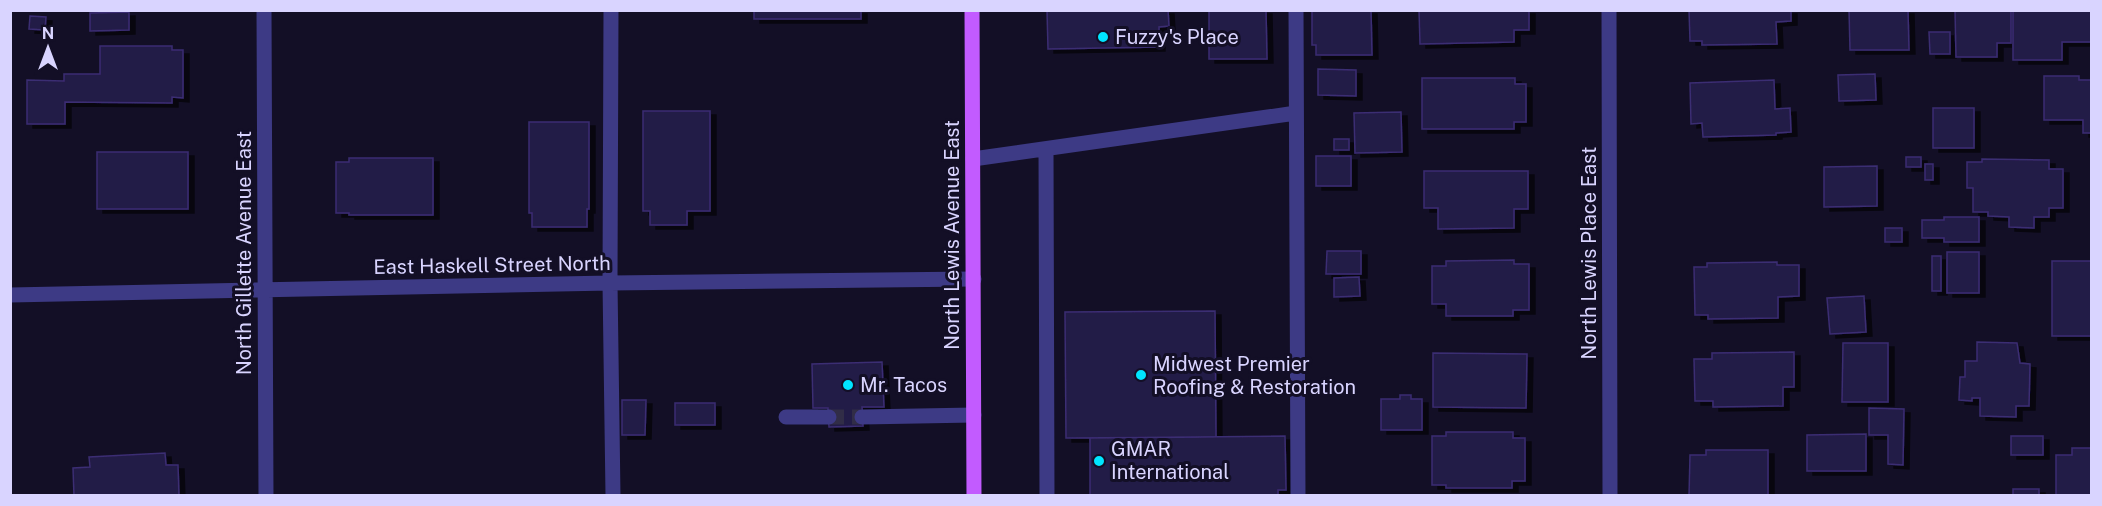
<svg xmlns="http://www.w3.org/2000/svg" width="2102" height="506" font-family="'Public Sans',sans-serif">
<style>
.building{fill:#241b47;stroke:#3b2d73;stroke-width:1.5;filter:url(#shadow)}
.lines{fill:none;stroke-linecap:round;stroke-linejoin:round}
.minor-tunnel{stroke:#312d47;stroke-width:15;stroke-dasharray:15 8;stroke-linecap:butt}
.minor{stroke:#3d3a85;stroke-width:15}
.major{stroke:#c25bff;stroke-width:15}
.poi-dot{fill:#00e5ff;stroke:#130f26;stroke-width:2}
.labels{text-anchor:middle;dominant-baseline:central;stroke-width:6;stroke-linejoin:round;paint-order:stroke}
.poi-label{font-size:20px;fill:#d9d4ff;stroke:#130f26;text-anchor:start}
.street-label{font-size:20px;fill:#d9d4ff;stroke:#130f26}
</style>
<defs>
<filter id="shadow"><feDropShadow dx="6" dy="4" stdDeviation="0" flood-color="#0009"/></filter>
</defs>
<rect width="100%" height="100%" fill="#130f26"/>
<path class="building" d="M 754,10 L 861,10 L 861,19 L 754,19 Z
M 1047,10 L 1168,10 L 1169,26 L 1159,27 L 1159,47 L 1048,49 Z
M 1209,10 L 1266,10 L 1267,59 L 1209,59 Z
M 1312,10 L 1371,10 L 1372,55 L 1316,55 L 1316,45 L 1312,45 Z
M 1419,10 L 1529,10 L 1529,30 L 1514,30 L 1514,42 L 1420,44 Z
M 1689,10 L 1791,10 L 1791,21 L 1776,22 L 1777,44 L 1702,45 L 1702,41 L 1690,41 Z
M 1849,10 L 1908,10 L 1909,50 L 1850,50 Z
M 1955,10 L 2011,10 L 2011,43 L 1997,43 L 1997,57 L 1956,57 Z
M 2013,10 L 2092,10 L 2092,42 L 2062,42 L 2062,60 L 2013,60 Z
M 129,12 L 129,30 L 90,31 L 90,13 Z
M 30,16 L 46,17 L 45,30 L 29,29 Z
M 1929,32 L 1950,32 L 1950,54 L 1930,54 Z
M 100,46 L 172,46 L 172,50 L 183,50 L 183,98 L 172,97 L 172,103 L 65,102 L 65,124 L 27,124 L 27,80 L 64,81 L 64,74 L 100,74 Z
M 1318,69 L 1356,70 L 1356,96 L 1318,95 Z
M 1875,74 L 1876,100 L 1839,101 L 1838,75 Z
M 2044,76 L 2079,76 L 2079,80 L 2092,80 L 2092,133 L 2083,133 L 2083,120 L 2044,120 Z
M 1422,78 L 1515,78 L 1515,84 L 1526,84 L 1526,122 L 1514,122 L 1514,129 L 1422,129 Z
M 1774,80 L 1775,109 L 1790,108 L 1791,132 L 1776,133 L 1776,135 L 1703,137 L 1702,123 L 1691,124 L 1690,83 Z
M 1933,108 L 1974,108 L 1974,148 L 1933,148 Z
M 643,111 L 710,111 L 710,211 L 687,211 L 687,225 L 650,225 L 650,211 L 643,211 Z
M 1401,112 L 1402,152 L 1355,153 L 1354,113 Z
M 529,122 L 589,122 L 589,209 L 587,209 L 587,227 L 532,227 L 532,213 L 529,213 Z
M 1334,139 L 1349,139 L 1349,150 L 1334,150 Z
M 97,152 L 188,152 L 188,209 L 97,209 Z
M 1316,156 L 1351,156 L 1351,186 L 1316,186 Z
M 1906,157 L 1921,157 L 1921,167 L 1906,167 Z
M 349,158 L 433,158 L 433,215 L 349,215 L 349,213 L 336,213 L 336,162 L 349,162 Z
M 1982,159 L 2049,160 L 2049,169 L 2063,169 L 2063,208 L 2049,208 L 2049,217 L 2034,217 L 2034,228 L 2009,227 L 2009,217 L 1988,216 L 1988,212 L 1973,212 L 1973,188 L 1967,188 L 1967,162 L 1982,162 Z
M 1925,164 L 1933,164 L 1933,180 L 1925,180 Z
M 1877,166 L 1877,206 L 1824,207 L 1824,167 Z
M 1424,171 L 1528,171 L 1528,209 L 1514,209 L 1514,228 L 1438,229 L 1438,208 L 1424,208 Z
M 1944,217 L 1979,217 L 1979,242 L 1944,242 L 1944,238 L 1922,238 L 1922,220 L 1944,220 Z
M 1885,228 L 1902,228 L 1902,242 L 1885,242 Z
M 1327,251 L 1361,251 L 1361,274 L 1326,274 Z
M 1947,252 L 1979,252 L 1979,293 L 1947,293 Z
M 1932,256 L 1941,256 L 1941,291 L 1932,291 Z
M 1514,260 L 1514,264 L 1529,264 L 1529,310 L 1513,310 L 1513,316 L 1446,316 L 1446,304 L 1432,304 L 1432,266 L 1446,266 L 1446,261 Z
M 2052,261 L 2092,261 L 2092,336 L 2052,336 Z
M 1777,262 L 1777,265 L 1799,265 L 1799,296 L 1778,297 L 1778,318 L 1708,319 L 1708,315 L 1695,315 L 1694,267 L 1707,267 L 1707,263 Z
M 1359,277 L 1360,296 L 1334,297 L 1334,278 Z
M 1864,296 L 1866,332 L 1830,334 L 1827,298 Z
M 1215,311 L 1216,437 L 1066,438 L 1065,312 Z
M 1977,342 L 2017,343 L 2020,363 L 2030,364 L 2029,406 L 2016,406 L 2016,417 L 1980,416 L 1980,398 L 1972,398 L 1972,401 L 1959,400 L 1960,377 L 1965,377 L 1965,361 L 1977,361 Z
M 1843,343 L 1888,343 L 1888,402 L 1842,402 Z
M 1794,352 L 1794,387 L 1783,387 L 1783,406 L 1713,407 L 1713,401 L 1695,401 L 1694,359 L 1712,359 L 1712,353 Z
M 1433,353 L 1527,354 L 1526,408 L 1433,407 Z
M 882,362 L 884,407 L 862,407 L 863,426 L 829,427 L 828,408 L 813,408 L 812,364 Z
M 1400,395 L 1411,395 L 1411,399 L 1422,399 L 1422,430 L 1381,430 L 1381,399 L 1400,399 Z
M 622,400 L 646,400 L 645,435 L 622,435 Z
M 675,403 L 715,403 L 715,425 L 675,425 Z
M 1869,408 L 1904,409 L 1903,465 L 1888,464 L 1888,435 L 1869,435 Z
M 1446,432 L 1513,432 L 1513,438 L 1525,438 L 1525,481 L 1512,481 L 1512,488 L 1446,488 L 1446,485 L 1432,485 L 1432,436 L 1446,436 Z
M 1866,434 L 1866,471 L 1807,471 L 1807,435 Z
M 1285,436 L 1286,490 L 1278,490 L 1278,496 L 1090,496 L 1090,438 Z
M 2011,436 L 2043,436 L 2043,455 L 2011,455 Z
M 2072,448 L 2092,448 L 2092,496 L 2056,495 L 2056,455 L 2072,455 Z
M 1706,450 L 1768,450 L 1768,496 L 1689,496 L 1690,455 L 1706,455 Z
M 165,453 L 166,465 L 178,465 L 179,496 L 74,496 L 73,468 L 90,467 L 89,457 Z
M 2013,489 L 2039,489 L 2039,496 L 2013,496 Z"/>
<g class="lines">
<path class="minor-tunnel" d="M 829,417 L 862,417"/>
<path class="minor" d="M 264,10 L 266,496
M 611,10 L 610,283 L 613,496
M 1296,10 L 1298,496
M 1609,10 L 1610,496
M 1046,149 L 1047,496
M 973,159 L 1296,113
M 10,295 L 610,283 L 974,279
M 786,417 L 829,417
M 862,417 L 974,415"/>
<path class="major" d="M 972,10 L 974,496"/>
</g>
<g class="poi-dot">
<circle cx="1103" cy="37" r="6"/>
<circle cx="1141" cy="375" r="6"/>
<circle cx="848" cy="385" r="6"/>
<circle cx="1099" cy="461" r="6"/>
</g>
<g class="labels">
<g class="poi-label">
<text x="1115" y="37">Fuzzy's Place</text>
<text x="1153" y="364">Midwest Premier<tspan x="1153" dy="23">Roofing &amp; Restoration</tspan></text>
<text x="860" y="385">Mr. Tacos</text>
<text x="1111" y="449">GMAR<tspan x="1111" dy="23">International</tspan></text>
</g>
<g class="street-label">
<text transform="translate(952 235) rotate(-90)">North Lewis Avenue East</text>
<text transform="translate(244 253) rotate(-90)">North Gillette Avenue East</text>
<text transform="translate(1589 253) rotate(-90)">North Lewis Place East</text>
<text transform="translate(492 265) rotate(-1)">East Haskell Street North</text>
</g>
</g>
<rect width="2102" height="506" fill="none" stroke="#d9d4ff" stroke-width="24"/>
<g transform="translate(48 48)" stroke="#130f26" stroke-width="4.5" paint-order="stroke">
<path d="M0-4.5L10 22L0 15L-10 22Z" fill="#d9d4ff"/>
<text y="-9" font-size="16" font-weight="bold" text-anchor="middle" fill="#d9d4ff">N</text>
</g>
</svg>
